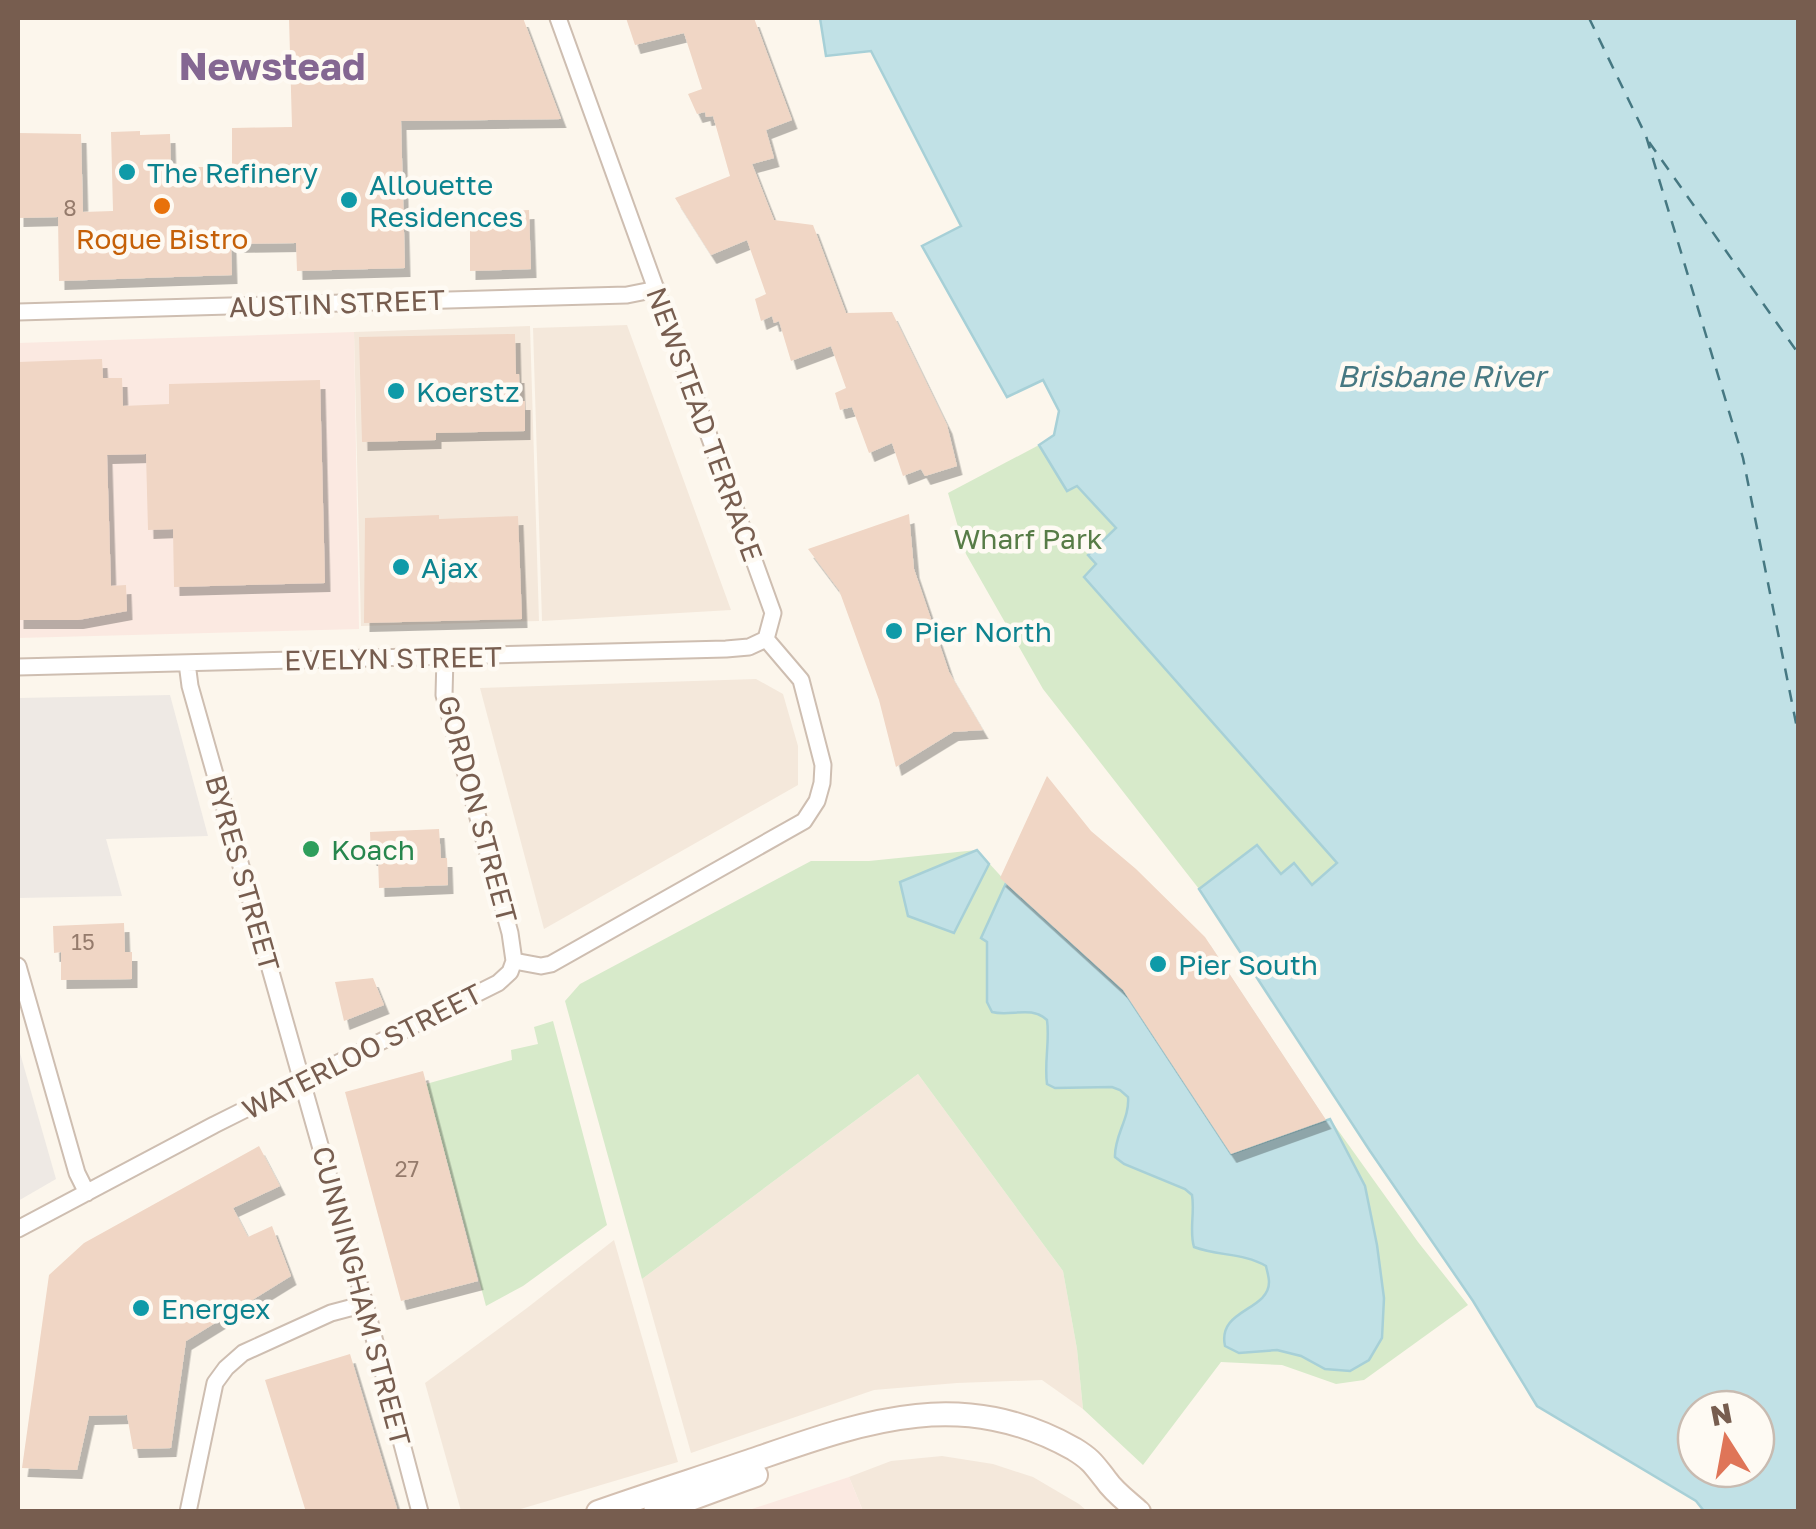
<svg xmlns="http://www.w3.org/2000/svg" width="1816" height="1529" font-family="'Golos Text',sans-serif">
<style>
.residential{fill:#f4e8db}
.commercial{fill:#fbe9e1}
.industrial{fill:#eee9e4}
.green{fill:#d7eaca}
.water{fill:#c1e1e6;stroke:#a7d0d7;stroke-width:2.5;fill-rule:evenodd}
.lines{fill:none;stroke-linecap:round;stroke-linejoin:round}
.ferry{stroke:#467882;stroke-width:2.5;stroke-dasharray:12 10;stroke-linecap:butt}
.building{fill:#f0d6c5;filter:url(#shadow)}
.street-casing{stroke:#cebeb1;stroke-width:19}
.secondary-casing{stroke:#d4c0b1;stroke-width:26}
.street{stroke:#fff;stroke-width:15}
.secondary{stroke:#fff;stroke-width:22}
.culture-dot{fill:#0f9aa8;stroke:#fefaf3;stroke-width:4}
.food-dot{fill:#e8710a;stroke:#fefaf3;stroke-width:4}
.leisure-dot{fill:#2e9e5b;stroke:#fefaf3;stroke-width:4}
.labels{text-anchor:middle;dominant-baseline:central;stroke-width:9;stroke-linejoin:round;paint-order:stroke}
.number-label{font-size:22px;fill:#957b6c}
.culture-label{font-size:28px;fill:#0d838f;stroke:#fefaf3;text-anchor:start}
.food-label{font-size:28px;fill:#c56008;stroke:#fefaf3}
.street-label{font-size:28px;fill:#775d4f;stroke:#fefaf3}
.park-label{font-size:28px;fill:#577c47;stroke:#fefaf3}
.leisure-label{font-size:28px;fill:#27864d;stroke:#fefaf3;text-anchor:start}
.water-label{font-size:30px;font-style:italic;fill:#467882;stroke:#fefaf3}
.district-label{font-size:38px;font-weight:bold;fill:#846792;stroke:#fefaf3}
</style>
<defs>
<filter id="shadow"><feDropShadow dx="5.5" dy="9" stdDeviation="0" flood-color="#0004"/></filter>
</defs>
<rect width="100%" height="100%" fill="#fcf6ec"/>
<path class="residential" d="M 627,325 L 731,610 L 542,621 L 533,328 Z
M 530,326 L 539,621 L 361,626 L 354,332 Z
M 756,679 L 783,694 L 798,746 L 798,785 L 544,929 L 480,688 Z
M 918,1074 L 1063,1271 L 1077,1349 L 1083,1409 L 1042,1380 L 957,1383 L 874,1390 L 691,1453 L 642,1279 Z
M 614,1240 L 678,1462 L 514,1511 L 461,1511 L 425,1383 L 527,1308 Z
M 942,1456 L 993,1464 L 1033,1477 L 1079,1504 L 1087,1511 L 863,1511 L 849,1477 L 891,1461 Z"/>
<path class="commercial" d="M 354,332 L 359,629 L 18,638 L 18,343 Z
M 849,1477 L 863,1511 L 746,1511 Z"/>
<path class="industrial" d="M 170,695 L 208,836 L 106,839 L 122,896 L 18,898 L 18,698 Z
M 18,1046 L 56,1179 L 18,1201 Z"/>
<path class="green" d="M 1039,445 L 1067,491 L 1076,485 L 1116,529 L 1089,555 L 1097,564 L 1084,577 L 1337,863 L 1312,885 L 1281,874 L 1256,845 L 1199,889 L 1043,689 L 966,554 L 948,493 Z
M 977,850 L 1008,884 L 1123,990 L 1231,1154 L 1330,1119 L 1418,1242 L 1468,1305 L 1364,1380 L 1336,1384 L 1282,1365 L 1221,1362 L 1143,1465 L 1083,1409 L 1077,1349 L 1063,1271 L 918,1074 L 642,1279 L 565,1001 L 580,984 L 811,861 L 869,861 Z
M 553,1021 L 607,1225 L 523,1286 L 486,1306 L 426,1084 L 512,1060 L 511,1050 L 538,1044 L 534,1027 Z"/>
<path class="water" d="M 820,18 L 1798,18 L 1798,1511 L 1704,1511 L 1696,1501 L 1537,1406 L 1473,1301 L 1370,1151 L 1199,889 L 1257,845 L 1281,874 L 1294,863 L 1312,885 L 1337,863 L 1084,577 L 1096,564 L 1088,555 L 1116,528 L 1077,486 L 1067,491 L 1039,445 L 1054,435 L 1059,411 L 1043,380 L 1007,397 L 922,246 L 961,226 L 871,51 L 826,56 ZM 1696,1409 L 1756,1409 L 1756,1469 L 1696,1469 Z
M 977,850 L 989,864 L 954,933 L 908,916 L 900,882 Z
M 1006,883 L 1123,990 L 1231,1154 L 1330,1119 L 1365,1186 L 1377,1245 L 1384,1298 L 1382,1338 L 1369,1360 L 1350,1371 L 1325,1369 L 1301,1356 L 1277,1350 L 1239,1353 L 1225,1346 C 1217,1309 1269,1311 1269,1282 C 1269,1277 1267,1271 1266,1266 C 1244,1253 1218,1256 1194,1247 C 1189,1231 1195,1212 1192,1195 L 1185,1189 L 1124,1164 L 1115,1157 C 1114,1136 1130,1118 1128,1097 L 1120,1090 L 1112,1087 L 1055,1088 L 1047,1084 C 1044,1062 1050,1041 1047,1020 C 1031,1005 1011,1017 992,1012 L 987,1002 L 987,942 L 981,938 Z"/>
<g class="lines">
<path class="ferry" d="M 1589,18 L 1646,136 L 1743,458 L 1798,733
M 1649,142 L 1798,353"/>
</g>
<path class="building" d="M 289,18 L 523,18 L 561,119 L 401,121 L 405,268 L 297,271 L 296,243 L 231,244 L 232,275 L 59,281 L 58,217 L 18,218 L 18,133 L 81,134 L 83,212 L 113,211 L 111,132 L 140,131 L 140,135 L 170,134 L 171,167 L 232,167 L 232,128 L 292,127 Z
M 626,18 L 754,18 L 792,120 L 766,130 L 774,158 L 752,164 L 774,220 L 813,225 L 846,313 L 892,312 L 947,425 L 957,466 L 925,476 L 921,469 L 903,476 L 892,443 L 869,453 L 852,407 L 840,410 L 835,393 L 846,388 L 831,346 L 791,361 L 779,321 L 774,323 L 772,316 L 761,321 L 755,299 L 766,294 L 747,240 L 711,255 L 675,198 L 730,176 L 713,116 L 706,117 L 705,112 L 697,114 L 688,94 L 702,89 L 684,33 L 635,45 Z
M 529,210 L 531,269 L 470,271 L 470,213 Z
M 515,334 L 516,374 L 519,374 L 520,401 L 525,401 L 525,431 L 436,433 L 436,440 L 362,442 L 359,337 Z
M 102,359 L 103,378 L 122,378 L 123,406 L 169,404 L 169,384 L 320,380 L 325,583 L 174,587 L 173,529 L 148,530 L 146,454 L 107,455 L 111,586 L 126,585 L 127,611 L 78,620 L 18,620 L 18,362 Z
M 909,514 L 914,569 L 949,672 L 983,730 L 953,732 L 896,767 L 879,700 L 839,590 L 808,549 Z
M 439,515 L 439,519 L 518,516 L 522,619 L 364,623 L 365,518 Z
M 1047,776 L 1091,831 L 1136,869 L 1205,937 L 1326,1120 L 1231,1154 L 1123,990 L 1000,878 Z
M 439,829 L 441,858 L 447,858 L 448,885 L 379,888 L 378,857 L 371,857 L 370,832 Z
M 124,923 L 125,952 L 132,952 L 132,979 L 61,980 L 61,952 L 54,953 L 53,926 Z
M 373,978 L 384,1005 L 344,1021 L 335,982 Z
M 423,1071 L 478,1281 L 401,1301 L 345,1092 Z
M 259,1146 L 280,1186 L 233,1208 L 248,1237 L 272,1226 L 291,1276 L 186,1341 L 171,1448 L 133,1449 L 127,1415 L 89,1416 L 77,1470 L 22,1468 L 49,1275 L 84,1243 Z
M 350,1354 L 398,1512 L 306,1512 L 265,1380 Z"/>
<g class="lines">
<defs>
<path id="street" d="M 558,18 L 773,613 L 766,639
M 18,312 L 627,295 L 657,289
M 445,657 L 444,695 L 510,933 L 514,961
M 187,663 L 190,686 L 365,1304 L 420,1512
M 18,667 L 726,649 L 749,647 L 766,639
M 514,961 L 541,966 L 551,964 L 804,821 L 817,801 L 822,783 L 823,765 L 801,680 L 766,639
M 18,966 L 77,1173 L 87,1193
M 18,1229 L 214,1125 L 498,983 L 510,972 L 514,961
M 188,1512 L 215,1383 L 226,1368 L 243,1353 L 331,1313 L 365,1304"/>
<path id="secondary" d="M 598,1512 C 649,1494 700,1478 750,1461 C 863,1422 960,1385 1074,1449 C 1092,1460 1094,1465 1106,1480 C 1114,1492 1128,1502 1139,1512
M 655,1512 L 756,1475"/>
</defs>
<use href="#street" class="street-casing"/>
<use href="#secondary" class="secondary-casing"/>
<use href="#street" class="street"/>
<use href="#secondary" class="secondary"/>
</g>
<g class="culture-dot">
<circle cx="127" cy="172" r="10"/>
<circle cx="349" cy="200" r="10"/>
<circle cx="396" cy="391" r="10"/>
<circle cx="401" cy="567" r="10"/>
<circle cx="894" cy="631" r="10"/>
<circle cx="1158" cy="964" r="10"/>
<circle cx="141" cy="1308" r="10"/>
</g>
<circle class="food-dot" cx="162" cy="206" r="10"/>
<circle class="leisure-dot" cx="311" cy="849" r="10"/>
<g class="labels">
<g class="number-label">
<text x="70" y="207">8</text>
<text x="83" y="941">15</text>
<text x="407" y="1168">27</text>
</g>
<g class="culture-label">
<text x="147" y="172">The Refinery</text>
<text x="369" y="184">Allouette<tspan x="369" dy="32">Residences</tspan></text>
<text x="416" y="391">Koerstz</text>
<text x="421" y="567">Ajax</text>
<text x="914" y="631">Pier North</text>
<text x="1178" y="964">Pier South</text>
<text x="161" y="1308">Energex</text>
</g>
<g class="food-label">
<text x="162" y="238">Rogue Bistro</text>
</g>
<g class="street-label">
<text transform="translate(337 303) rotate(-2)">AUSTIN STREET</text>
<text transform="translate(705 424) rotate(70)">NEWSTEAD TERRACE</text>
<text transform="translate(393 658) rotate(-1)">EVELYN STREET</text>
<text transform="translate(478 809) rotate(75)">GORDON STREET</text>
<text transform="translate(243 873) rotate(74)">BYRES STREET</text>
<text transform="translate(362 1051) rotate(-27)">WATERLOO STREET</text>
<text transform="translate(362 1296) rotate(75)">CUNNINGHAM STREET</text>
</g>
<g class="park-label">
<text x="1028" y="538">Wharf Park</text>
</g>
<g class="leisure-label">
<text x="331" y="849">Koach</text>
</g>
<g class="water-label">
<text x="1441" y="376">Brisbane River</text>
</g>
<g class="district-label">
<text x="272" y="65">Newstead</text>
</g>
</g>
<rect width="1816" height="1529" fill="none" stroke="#775d4f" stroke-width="40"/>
<g transform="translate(1726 1439) rotate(349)"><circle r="48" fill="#fefaf3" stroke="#c8bbb1" stroke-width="2.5"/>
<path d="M0-8L18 38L0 25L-18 38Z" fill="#df7558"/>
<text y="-15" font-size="28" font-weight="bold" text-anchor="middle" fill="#775d4f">N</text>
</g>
</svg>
